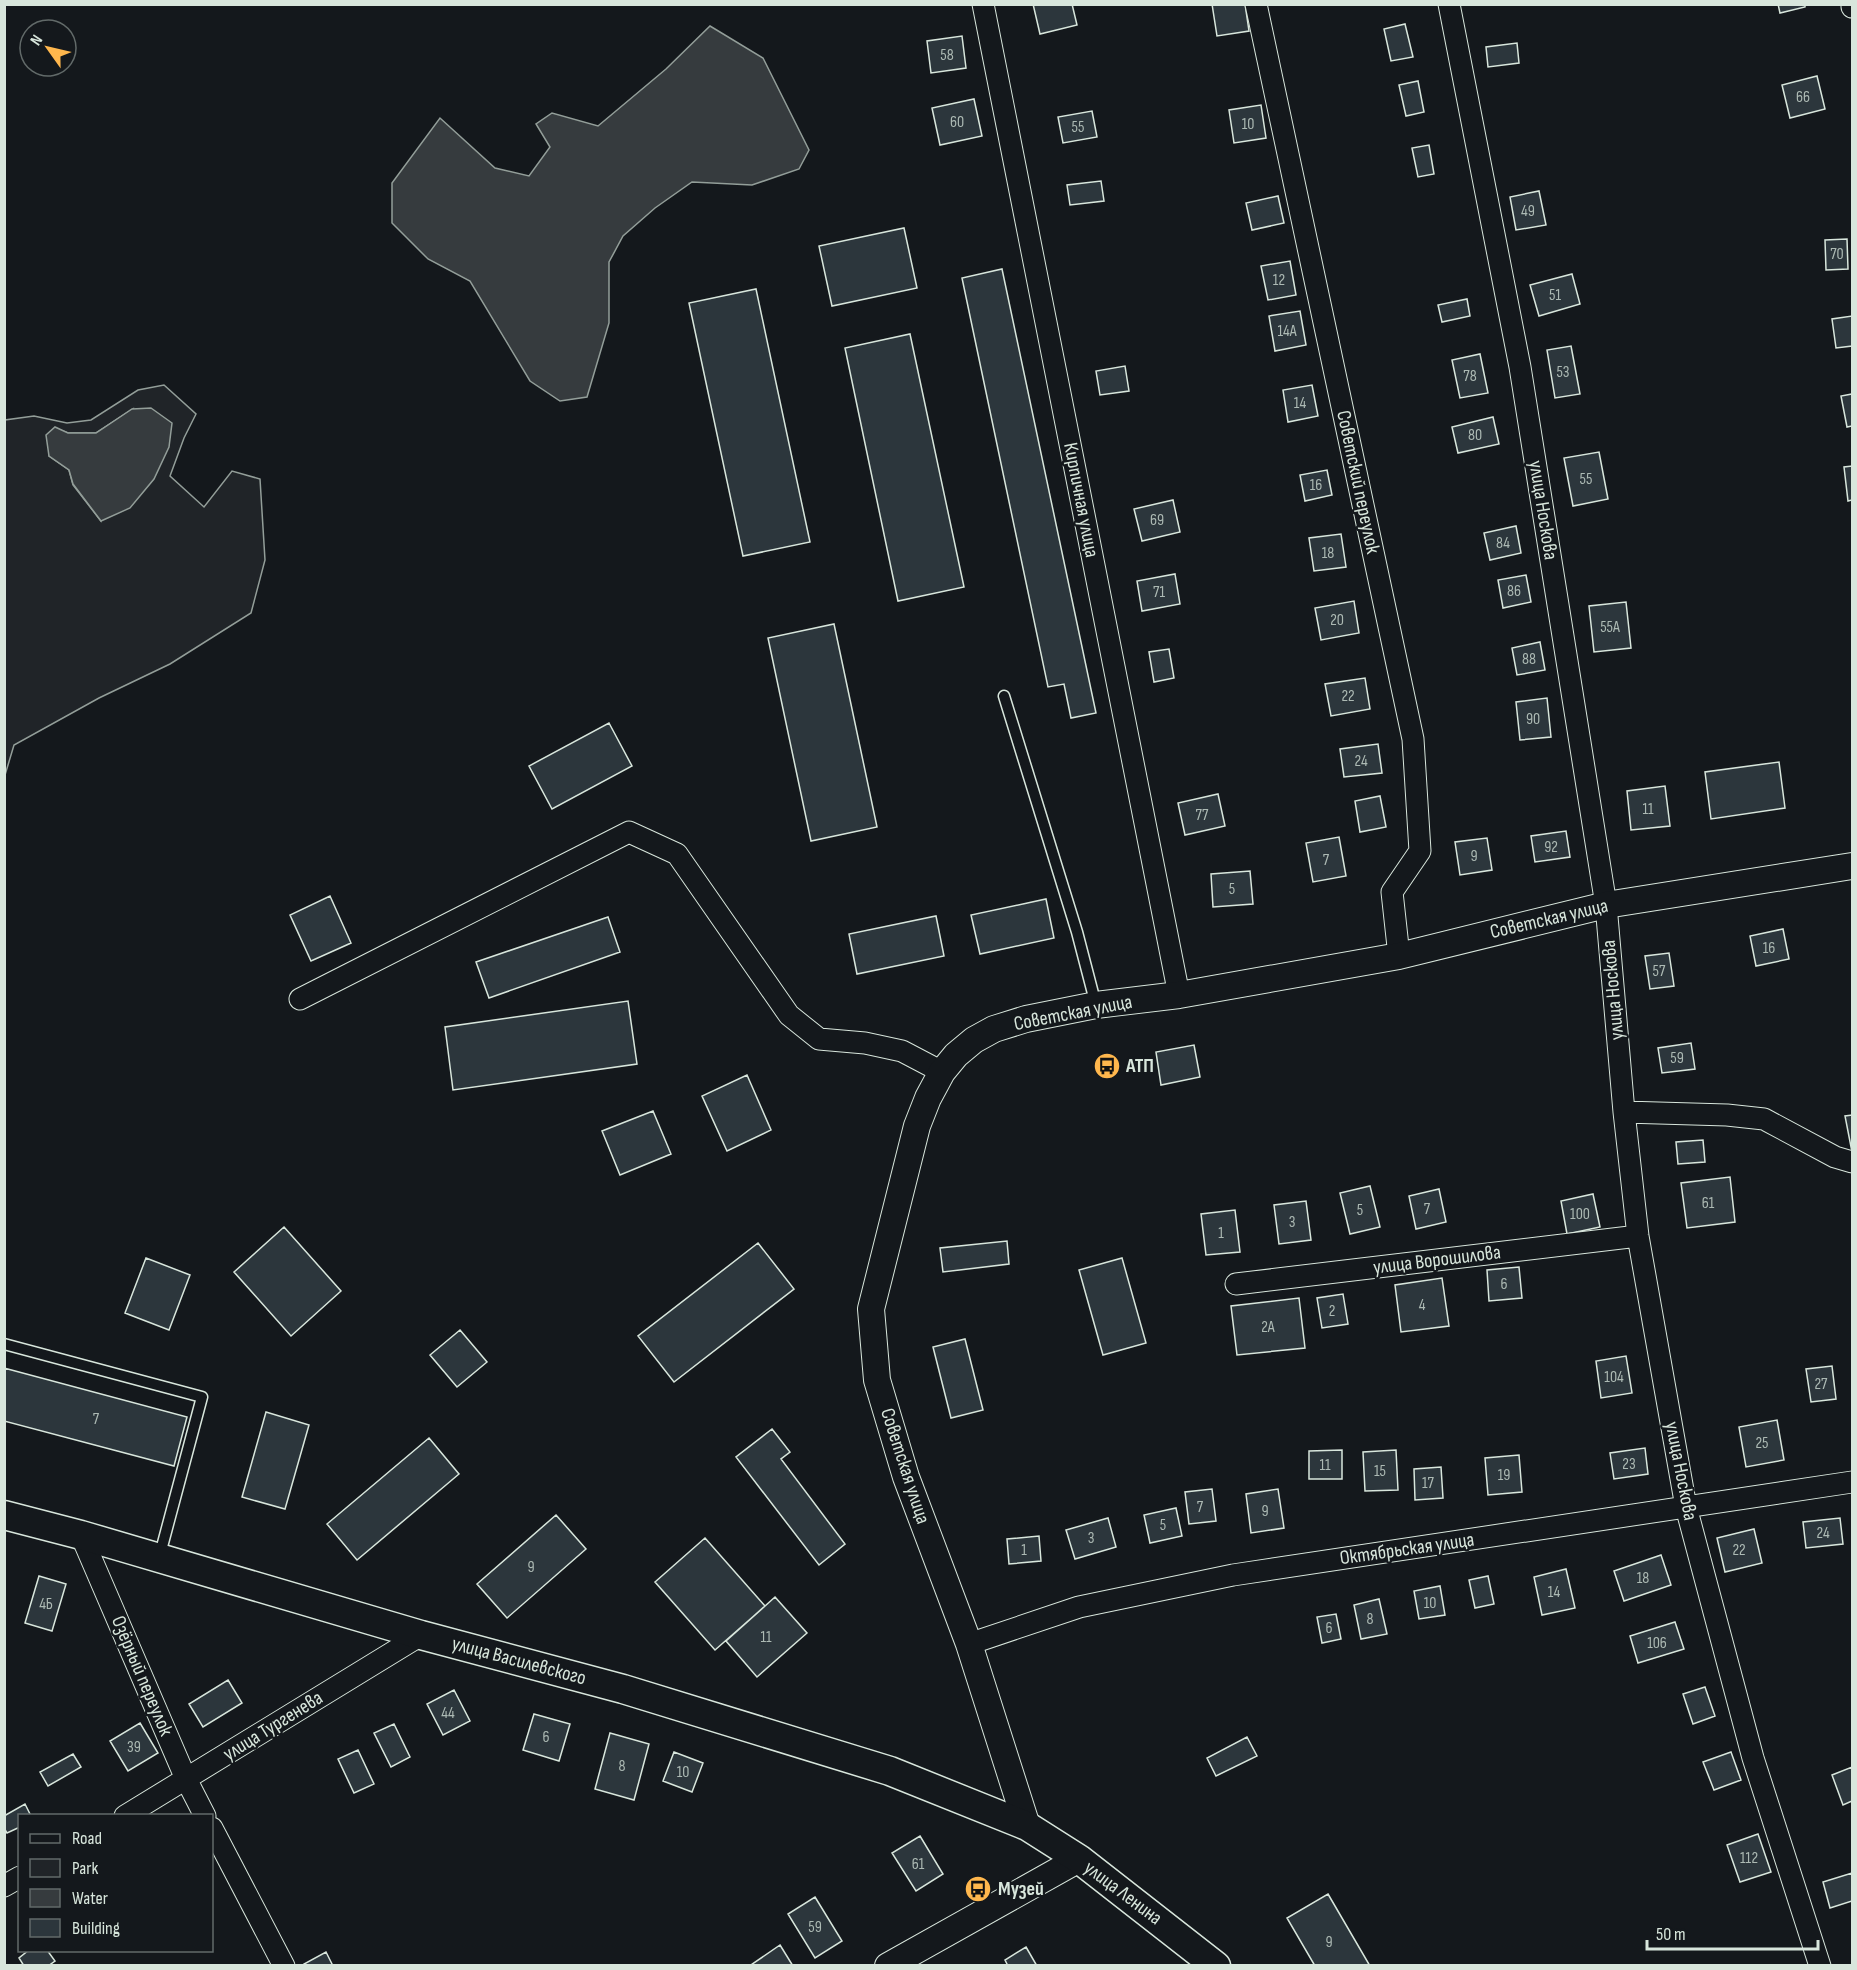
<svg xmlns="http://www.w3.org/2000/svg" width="1857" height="1970" font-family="'Sofia Sans Condensed',sans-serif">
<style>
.green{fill:#202428;stroke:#939e99;stroke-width:1.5;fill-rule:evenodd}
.water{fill:#363b3e;stroke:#939e99;stroke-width:1.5}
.building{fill:#2c363c;stroke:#d8e6dc;stroke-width:1.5}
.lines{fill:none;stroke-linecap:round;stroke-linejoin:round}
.service-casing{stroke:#d8e6dc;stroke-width:13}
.minor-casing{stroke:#d8e6dc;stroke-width:23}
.tertiary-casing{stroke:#d8e6dc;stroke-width:28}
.secondary-casing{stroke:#d8e6dc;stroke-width:31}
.service{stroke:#14181c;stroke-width:10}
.minor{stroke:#14181c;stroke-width:21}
.tertiary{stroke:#14181c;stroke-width:26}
.secondary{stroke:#14181c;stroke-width:28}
.labels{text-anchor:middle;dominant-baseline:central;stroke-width:4.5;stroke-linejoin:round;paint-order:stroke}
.number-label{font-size:16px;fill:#adbab4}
.street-label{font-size:20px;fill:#d8e6dc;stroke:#14181c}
.poi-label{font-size:20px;font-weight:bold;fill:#d8e6dc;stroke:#14181c;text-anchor:start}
</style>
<rect width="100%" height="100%" fill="#14181c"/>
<path class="green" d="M 164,385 L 196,414 L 184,438 L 170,476 L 204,507 L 232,471 L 260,479 L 265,560 L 251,613 L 170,664 L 99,698 L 14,745 L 5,775 L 5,420 L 34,416 L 67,423 L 91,420 L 138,390 ZM 133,409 L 101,521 L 73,485 L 69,470 L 49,456 L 55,428 L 68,433 L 96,433 Z"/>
<path class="water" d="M 710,26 L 763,58 L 809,150 L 799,169 L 752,185 L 692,182 L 655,208 L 623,236 L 609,262 L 609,323 L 587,397 L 560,401 L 530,381 L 470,281 L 428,259 L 392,223 L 392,183 L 440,118 L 495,168 L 529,176 L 550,147 L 536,124 L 552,113 L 598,126 L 666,69 Z
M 151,408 L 172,423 L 169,447 L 154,479 L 130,508 L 101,521 L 73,484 L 69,470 L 49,456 L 46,435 L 55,427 L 68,433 L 96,433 L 132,409 Z"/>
<path class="building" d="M 1033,4 L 1072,4 L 1077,25 L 1040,34 Z
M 1212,4 L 1245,4 L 1249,31 L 1217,36 Z
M 1778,4 L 1805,4 L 1805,7 L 1780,13 Z
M 1405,24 L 1413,57 L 1391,61 L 1384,29 Z
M 962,36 L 966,68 L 931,73 L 927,41 Z
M 1517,43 L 1519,63 L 1488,67 L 1486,47 Z
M 1817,76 L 1825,109 L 1790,118 L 1782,85 Z
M 1418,81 L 1424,112 L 1406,116 L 1399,85 Z
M 974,99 L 982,136 L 940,145 L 932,108 Z
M 1261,105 L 1266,138 L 1234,143 L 1229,110 Z
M 1092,111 L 1097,137 L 1063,143 L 1058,117 Z
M 1429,145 L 1434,174 L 1418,177 L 1412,148 Z
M 1101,181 L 1104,201 L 1070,205 L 1067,185 Z
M 1539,191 L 1546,225 L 1516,230 L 1510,197 Z
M 1278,196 L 1284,223 L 1252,230 L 1246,203 Z
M 904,228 L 917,288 L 832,306 L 819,246 Z
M 1847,239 L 1848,269 L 1826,270 L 1825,240 Z
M 1290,261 L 1296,295 L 1268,300 L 1261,266 Z
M 1002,269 L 1096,713 L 1071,718 L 1064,684 L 1048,687 L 962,278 Z
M 1572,274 L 1580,304 L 1539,316 L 1530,285 Z
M 756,289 L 810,542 L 743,556 L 689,303 Z
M 1467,299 L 1470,316 L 1442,322 L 1438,305 Z
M 1300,311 L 1306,345 L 1275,351 L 1269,316 Z
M 1852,316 L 1852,346 L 1836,348 L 1832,319 Z
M 910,334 L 964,587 L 898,601 L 845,348 Z
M 1571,346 L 1580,394 L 1555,398 L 1547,350 Z
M 1480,354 L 1488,393 L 1460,398 L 1452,360 Z
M 1125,366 L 1129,391 L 1100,395 L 1096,371 Z
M 1312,385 L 1318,416 L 1288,422 L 1283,390 Z
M 1852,394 L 1852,426 L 1847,427 L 1841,396 Z
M 1493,417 L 1499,444 L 1458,453 L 1452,427 Z
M 1599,452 L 1608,499 L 1573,506 L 1564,458 Z
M 1852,466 L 1852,500 L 1848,501 L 1844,467 Z
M 1327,470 L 1332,495 L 1305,501 L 1300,475 Z
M 1173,500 L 1180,532 L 1142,541 L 1134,509 Z
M 1516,526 L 1521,553 L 1490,560 L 1484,533 Z
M 1341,534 L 1346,567 L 1314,571 L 1309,538 Z
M 1175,574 L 1180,604 L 1142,611 L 1137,581 Z
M 1526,575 L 1531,602 L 1503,608 L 1498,580 Z
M 1354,601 L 1359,633 L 1321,640 L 1315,608 Z
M 1626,602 L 1631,648 L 1594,652 L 1589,606 Z
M 834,624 L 877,827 L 811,841 L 768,638 Z
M 1540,642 L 1545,670 L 1517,675 L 1512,648 Z
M 1169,649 L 1174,678 L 1154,682 L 1149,652 Z
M 1365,678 L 1370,709 L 1331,716 L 1325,684 Z
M 1547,698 L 1551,737 L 1520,740 L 1516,702 Z
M 609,723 L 632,766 L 552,809 L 529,766 Z
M 1378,744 L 1382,773 L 1344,777 L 1340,749 Z
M 1779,762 L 1785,808 L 1711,819 L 1705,772 Z
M 1665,786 L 1670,826 L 1631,830 L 1627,791 Z
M 1218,794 L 1225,826 L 1185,835 L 1178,803 Z
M 1380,796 L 1386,827 L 1360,832 L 1355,801 Z
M 1566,831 L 1570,857 L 1535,862 L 1531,836 Z
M 1339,837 L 1346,876 L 1313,882 L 1306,843 Z
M 1487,838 L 1492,870 L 1460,875 L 1455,842 Z
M 1250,871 L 1253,904 L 1213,907 L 1211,874 Z
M 330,896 L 351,943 L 311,961 L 290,915 Z
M 1046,899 L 1054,938 L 980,954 L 971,915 Z
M 936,916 L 944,956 L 857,974 L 849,934 Z
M 608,917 L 620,952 L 489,998 L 476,962 Z
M 1783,929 L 1789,959 L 1756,966 L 1750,936 Z
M 1669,953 L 1674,986 L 1650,989 L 1645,956 Z
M 628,1001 L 637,1064 L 453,1090 L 445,1027 Z
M 1691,1043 L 1695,1069 L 1662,1073 L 1658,1048 Z
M 1194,1045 L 1200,1077 L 1161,1085 L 1156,1052 Z
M 747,1075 L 771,1130 L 727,1151 L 702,1096 Z
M 653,1111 L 671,1154 L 620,1175 L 602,1131 Z
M 1852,1115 L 1852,1152 L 1845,1116 Z
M 1703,1140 L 1705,1162 L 1678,1164 L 1676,1142 Z
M 1730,1177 L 1735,1222 L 1687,1228 L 1681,1183 Z
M 1370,1186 L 1380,1227 L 1350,1234 L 1340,1193 Z
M 1439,1189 L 1446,1222 L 1416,1229 L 1409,1196 Z
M 1593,1194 L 1600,1227 L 1567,1234 L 1561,1201 Z
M 1306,1201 L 1311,1240 L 1279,1244 L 1274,1205 Z
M 1235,1210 L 1240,1252 L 1206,1255 L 1201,1214 Z
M 284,1227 L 341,1291 L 291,1336 L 234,1272 Z
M 1007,1241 L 1009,1264 L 943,1272 L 940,1248 Z
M 758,1243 L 794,1289 L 674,1382 L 638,1336 Z
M 146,1258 L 190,1275 L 169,1330 L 125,1313 Z
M 1122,1258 L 1146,1343 L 1103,1355 L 1079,1270 Z
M 1519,1267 L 1522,1298 L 1489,1301 L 1487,1270 Z
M 1442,1278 L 1449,1326 L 1401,1332 L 1395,1285 Z
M 1343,1294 L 1348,1324 L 1322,1328 L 1317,1298 Z
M 1299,1298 L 1305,1348 L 1237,1355 L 1231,1306 Z
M 460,1330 L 487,1362 L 457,1387 L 430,1355 Z
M 965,1339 L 983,1410 L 951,1418 L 933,1347 Z
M 1626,1356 L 1632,1393 L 1601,1398 L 1596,1361 Z
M 1832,1366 L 1836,1399 L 1811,1402 L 1806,1369 Z
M 4,1368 L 187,1417 L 174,1466 L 4,1421 Z
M 266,1412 L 309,1425 L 285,1509 L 242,1497 Z
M 1777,1420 L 1784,1460 L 1746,1467 L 1739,1427 Z
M 772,1429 L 790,1452 L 781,1459 L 845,1544 L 819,1565 L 736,1457 Z
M 429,1438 L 459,1474 L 357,1560 L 327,1524 Z
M 1645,1448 L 1648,1474 L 1614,1479 L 1610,1453 Z
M 1342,1450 L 1342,1479 L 1309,1479 L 1309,1451 Z
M 1396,1450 L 1398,1490 L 1365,1491 L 1363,1452 Z
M 1519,1455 L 1522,1492 L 1488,1495 L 1485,1458 Z
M 1441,1467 L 1443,1498 L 1415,1500 L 1414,1469 Z
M 1212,1489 L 1216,1521 L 1189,1524 L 1185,1492 Z
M 1278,1489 L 1284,1528 L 1251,1533 L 1246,1494 Z
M 1176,1508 L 1182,1536 L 1150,1543 L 1144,1515 Z
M 556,1515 L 586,1549 L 507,1618 L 477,1584 Z
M 1108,1518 L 1116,1547 L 1075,1559 L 1066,1530 Z
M 1840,1518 L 1843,1544 L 1806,1548 L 1803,1522 Z
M 1754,1529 L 1762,1563 L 1725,1572 L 1717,1538 Z
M 1039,1536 L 1041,1561 L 1009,1564 L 1007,1539 Z
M 705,1538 L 765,1606 L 715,1650 L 655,1582 Z
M 1661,1555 L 1671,1585 L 1624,1601 L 1614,1571 Z
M 1566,1569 L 1575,1608 L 1542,1615 L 1534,1577 Z
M 39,1576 L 66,1584 L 52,1631 L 25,1623 Z
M 1488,1576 L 1494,1604 L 1475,1608 L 1469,1580 Z
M 1440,1586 L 1445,1615 L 1419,1619 L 1414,1591 Z
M 775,1597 L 807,1633 L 757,1677 L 726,1641 Z
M 1379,1599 L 1387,1634 L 1361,1639 L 1354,1605 Z
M 1336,1614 L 1341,1639 L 1322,1643 L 1317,1617 Z
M 1675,1622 L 1684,1649 L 1638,1663 L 1630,1636 Z
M 228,1680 L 242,1703 L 203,1727 L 189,1704 Z
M 1705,1687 L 1715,1716 L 1693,1724 L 1683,1694 Z
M 454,1690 L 470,1721 L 443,1735 L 427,1704 Z
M 534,1714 L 570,1724 L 559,1761 L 523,1750 Z
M 140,1723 L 158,1753 L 128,1771 L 110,1741 Z
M 394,1724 L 410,1757 L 391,1767 L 374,1733 Z
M 610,1733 L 649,1744 L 634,1800 L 595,1789 Z
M 1247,1737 L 1257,1756 L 1216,1776 L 1207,1758 Z
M 358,1750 L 374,1784 L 354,1793 L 338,1759 Z
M 674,1752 L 703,1763 L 692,1792 L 663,1781 Z
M 1731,1752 L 1741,1780 L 1714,1790 L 1703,1762 Z
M 73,1754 L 81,1767 L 48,1786 L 40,1772 Z
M 1852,1767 L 1852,1801 L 1843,1805 L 1832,1775 Z
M 25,1804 L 31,1816 L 20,1816 L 20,1827 L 7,1833 L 4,1828 L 4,1816 Z
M 1758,1834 L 1771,1872 L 1740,1882 L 1727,1845 Z
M 920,1836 L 943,1874 L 916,1891 L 892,1853 Z
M 1852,1873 L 1852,1901 L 1830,1908 L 1823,1882 Z
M 1328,1894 L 1370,1966 L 1315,1966 L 1287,1918 Z
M 815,1897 L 842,1941 L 815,1958 L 788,1914 Z
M 780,1945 L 793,1966 L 751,1966 L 751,1965 Z
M 1026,1947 L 1037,1966 L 1008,1966 L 1005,1960 Z
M 29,1950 L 47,1950 L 55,1961 L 48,1966 L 24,1966 L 19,1958 Z
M 326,1952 L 333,1966 L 305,1966 L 304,1964 Z"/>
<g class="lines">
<defs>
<path id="service" d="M 1004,696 L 1077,932 L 1096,1005
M 4,1344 L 202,1397 L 159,1558"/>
<path id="minor" d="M 983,4 L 1179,995
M 1256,4 L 1413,739 L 1420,851 L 1392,892 L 1399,956
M 1449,4 L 1520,367 L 1606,905 L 1624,1112 L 1638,1236 L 1686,1507 L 1753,1758 L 1820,1966
M 1852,4 L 1852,7
M 300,999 L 629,832 L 677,854 L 789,1015 L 819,1039 L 865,1043 L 902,1051 L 942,1072
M 1624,1112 L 1727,1115 L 1764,1119 L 1835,1157 L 1852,1162
M 1236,1284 L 1638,1236
M 81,1535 L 186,1779 L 205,1816
M 969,1644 L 1079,1607 L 1233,1575 L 1852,1482
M 125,1816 L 421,1635
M 212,1828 L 284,1966
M 4,1886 L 20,1877"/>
<path id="tertiary" d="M 1027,1826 L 969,1644 L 906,1477 L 877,1380 L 871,1309 L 917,1126 L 928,1098 L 942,1072 L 956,1055 L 974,1040 L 994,1029 L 1026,1019 L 1096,1005 L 1179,995 L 1399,956 L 1606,905 L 1852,866
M 888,1966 L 1079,1859"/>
<path id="secondary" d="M 4,1515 L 81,1535 L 421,1635 L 623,1689 L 890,1771 L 1027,1826 L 1079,1859 L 1216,1966"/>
</defs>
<use href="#service" class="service-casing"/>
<use href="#minor" class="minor-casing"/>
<use href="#tertiary" class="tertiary-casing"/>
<use href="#secondary" class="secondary-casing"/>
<use href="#service" class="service"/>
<use href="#minor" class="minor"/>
<use href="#tertiary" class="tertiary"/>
<use href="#secondary" class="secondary"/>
</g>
<defs>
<symbol id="bus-disc" viewBox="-11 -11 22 22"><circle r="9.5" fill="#ffb74d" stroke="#14181c"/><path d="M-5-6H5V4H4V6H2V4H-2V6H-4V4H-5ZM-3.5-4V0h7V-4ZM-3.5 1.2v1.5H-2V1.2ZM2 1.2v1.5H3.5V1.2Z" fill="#111"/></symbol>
</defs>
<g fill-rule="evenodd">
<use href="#bus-disc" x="1092" y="1051" width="30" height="30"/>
<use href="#bus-disc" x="963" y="1874" width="30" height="30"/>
</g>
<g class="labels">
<g class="number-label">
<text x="947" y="55">58</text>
<text x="1803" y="97">66</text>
<text x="957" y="122">60</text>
<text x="1248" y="124">10</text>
<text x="1078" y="127">55</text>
<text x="1528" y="211">49</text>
<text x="1837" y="254">70</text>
<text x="1279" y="280">12</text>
<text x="1555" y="295">51</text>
<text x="1287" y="331">14А</text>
<text x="1563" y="372">53</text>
<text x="1470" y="376">78</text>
<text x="1300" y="403">14</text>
<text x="1475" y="435">80</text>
<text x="1586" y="479">55</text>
<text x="1316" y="485">16</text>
<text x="1157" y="520">69</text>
<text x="1503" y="543">84</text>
<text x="1328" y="553">18</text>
<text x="1514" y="591">86</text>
<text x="1159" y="592">71</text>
<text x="1337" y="620">20</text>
<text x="1610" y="627">55А</text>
<text x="1529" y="659">88</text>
<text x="1348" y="696">22</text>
<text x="1533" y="719">90</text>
<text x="1361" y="761">24</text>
<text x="1648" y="809">11</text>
<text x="1202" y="815">77</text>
<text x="1551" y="847">92</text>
<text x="1474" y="856">9</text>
<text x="1326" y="860">7</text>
<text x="1232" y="889">5</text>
<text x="1769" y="948">16</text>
<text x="1659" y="971">57</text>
<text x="1677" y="1058">59</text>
<text x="1708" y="1203">61</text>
<text x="1427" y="1209">7</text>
<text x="1360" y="1210">5</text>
<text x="1580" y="1214">100</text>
<text x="1292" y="1222">3</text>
<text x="1221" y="1233">1</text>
<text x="1504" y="1284">6</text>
<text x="1422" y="1305">4</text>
<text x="1332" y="1311">2</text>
<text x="1268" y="1327">2А</text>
<text x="1614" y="1377">104</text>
<text x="1821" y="1384">27</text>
<text x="96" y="1419">7</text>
<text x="1762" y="1443">25</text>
<text x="1629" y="1464">23</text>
<text x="1325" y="1465">11</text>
<text x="1380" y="1471">15</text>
<text x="1504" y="1475">19</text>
<text x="1428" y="1483">17</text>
<text x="1200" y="1507">7</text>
<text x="1265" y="1511">9</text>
<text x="1163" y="1525">5</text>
<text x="1823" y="1533">24</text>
<text x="1091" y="1538">3</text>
<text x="1024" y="1550">1</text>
<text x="1739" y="1550">22</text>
<text x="531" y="1567">9</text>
<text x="1643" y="1578">18</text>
<text x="1554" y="1592">14</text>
<text x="1430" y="1603">10</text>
<text x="46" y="1604">4Б</text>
<text x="1370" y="1619">8</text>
<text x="1329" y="1628">6</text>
<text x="766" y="1637">11</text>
<text x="1657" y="1643">106</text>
<text x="448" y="1713">44</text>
<text x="546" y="1737">6</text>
<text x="134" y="1747">39</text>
<text x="622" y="1766">8</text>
<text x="683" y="1772">10</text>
<text x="1749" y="1858">112</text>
<text x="918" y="1864">61</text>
<text x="815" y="1927">59</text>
<text x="1329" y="1942">9</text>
</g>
<g class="street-label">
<text transform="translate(1358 482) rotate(78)">Советский переулок</text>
<text transform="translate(1081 500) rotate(79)">Кирпичная улица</text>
<text transform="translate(1543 510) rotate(81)">улица Носкова</text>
<text transform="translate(1549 919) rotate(-13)">Советская улица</text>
<text transform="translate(1613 990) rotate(-95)">улица Носкова</text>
<text transform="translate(1073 1013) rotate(-11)">Советская улица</text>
<text transform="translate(1437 1260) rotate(-7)">улица Ворошилова</text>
<text transform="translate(905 1466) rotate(72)">Советская улица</text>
<text transform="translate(1681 1471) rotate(79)">улица Носкова</text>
<text transform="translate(1407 1549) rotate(-8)">Октябрьская улица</text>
<text transform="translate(519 1661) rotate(15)">улица Василевского</text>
<text transform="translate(142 1676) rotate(67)">Озёрный переулок</text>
<text transform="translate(273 1726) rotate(-32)">улица Тургенева</text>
<text transform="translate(1123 1893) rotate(37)">улица Ленина</text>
</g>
<g class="poi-label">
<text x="1126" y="1066">АТП</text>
<text x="998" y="1889">Музей</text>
</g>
</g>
<rect width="1857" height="1970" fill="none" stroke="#d8e6dc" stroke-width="12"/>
<rect x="18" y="1814" width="195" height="138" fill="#14181c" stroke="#626a69" stroke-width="1.5"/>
<rect x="30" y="1834" width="30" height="9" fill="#14181c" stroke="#626a69" stroke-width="1.5"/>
<text x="72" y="1844" font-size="18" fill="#d8e6dc">Road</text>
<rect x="30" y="1859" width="30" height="18" fill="#202428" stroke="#626a69" stroke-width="1.5"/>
<text x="72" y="1874" font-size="18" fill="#d8e6dc">Park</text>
<rect x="30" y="1889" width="30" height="18" fill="#363b3e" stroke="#626a69" stroke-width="1.5"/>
<text x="72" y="1904" font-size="18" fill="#d8e6dc">Water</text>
<rect x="30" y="1919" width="30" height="18" fill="#2c363c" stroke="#626a69" stroke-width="1.5"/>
<text x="72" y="1934" font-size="18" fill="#d8e6dc">Building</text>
<g transform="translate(48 48) rotate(304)"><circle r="28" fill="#14181c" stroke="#626a69" stroke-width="1.5"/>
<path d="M0-4.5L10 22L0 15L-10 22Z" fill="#ffb74d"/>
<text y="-9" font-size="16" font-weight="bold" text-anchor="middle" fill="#d8e6dc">N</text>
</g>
<path d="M1647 1940v9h171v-9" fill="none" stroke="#d8e6dc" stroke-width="3"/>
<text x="1656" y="1940" font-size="18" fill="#d8e6dc" stroke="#14181c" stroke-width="4.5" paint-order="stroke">50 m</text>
</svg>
